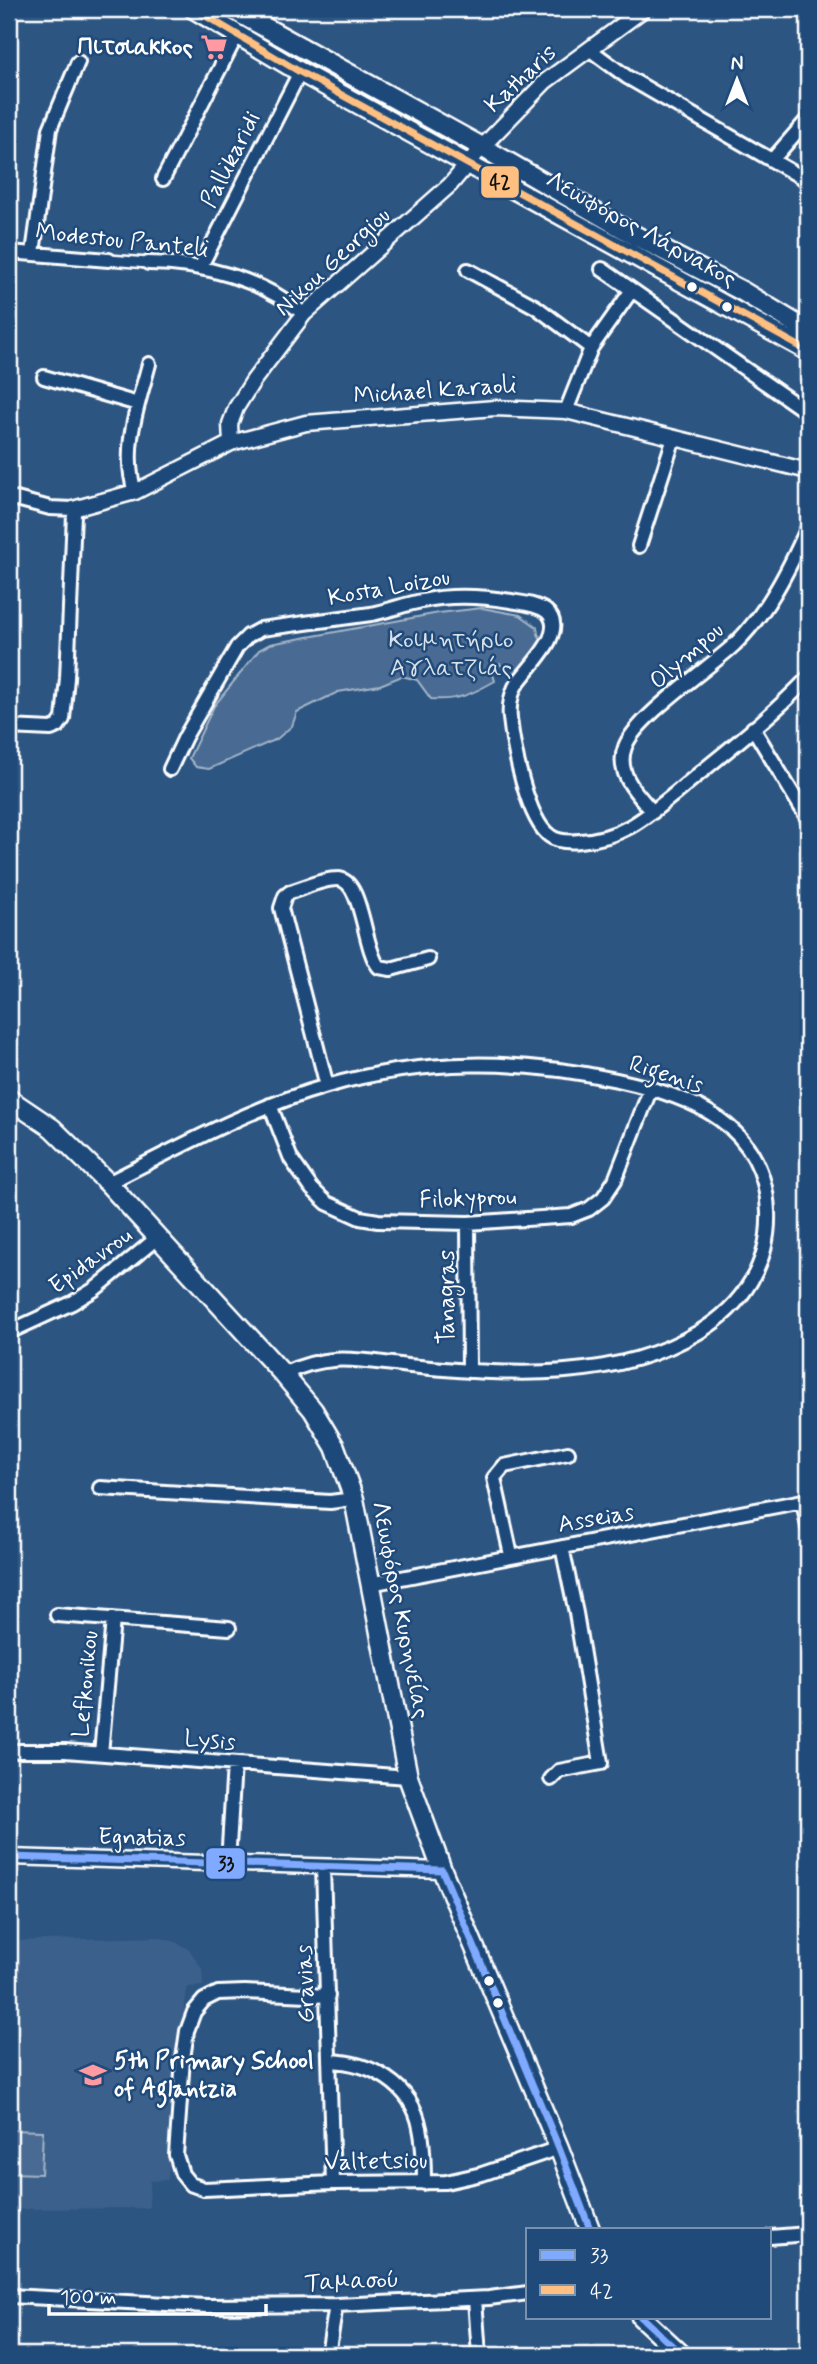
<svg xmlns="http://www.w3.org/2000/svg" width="817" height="2364" font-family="Mynerve,sans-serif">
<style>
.built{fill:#3b618b}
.green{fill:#486b92;stroke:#a4b5c8;stroke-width:2}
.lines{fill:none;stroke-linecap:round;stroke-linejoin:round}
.pedestrian-casing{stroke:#fff;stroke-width:14}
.minor-casing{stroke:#fff;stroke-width:18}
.tertiary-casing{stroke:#fff;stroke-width:19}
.secondary-casing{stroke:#fff;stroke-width:23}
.pedestrian{stroke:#1f4a7a;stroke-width:9}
.minor{stroke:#1f4a7a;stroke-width:12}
.tertiary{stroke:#1f4a7a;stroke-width:14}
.secondary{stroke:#1f4a7a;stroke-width:18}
.bus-1-casing{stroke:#1f4a7a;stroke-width:12}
.bus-2-casing{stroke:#1f4a7a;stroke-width:12}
.bus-1{stroke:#80aaff;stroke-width:7}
.bus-2{stroke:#ffbf80;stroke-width:7}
.bus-dot{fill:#fff;stroke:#1f4a7a;stroke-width:2.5}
.labels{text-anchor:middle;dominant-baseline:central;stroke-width:5;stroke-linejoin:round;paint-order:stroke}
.poi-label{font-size:24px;font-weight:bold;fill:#fff;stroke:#1f4a7a;text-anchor:end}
.street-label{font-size:24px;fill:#fff;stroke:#1f4a7a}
.park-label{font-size:24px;fill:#dae1e9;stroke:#1f4a7a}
.line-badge{stroke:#1f4a7a;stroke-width:2.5}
.pale-badge-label{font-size:19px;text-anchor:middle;font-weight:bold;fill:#111}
</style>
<rect width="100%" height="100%" fill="#2c5582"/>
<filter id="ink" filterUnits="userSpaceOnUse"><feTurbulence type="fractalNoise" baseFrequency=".0143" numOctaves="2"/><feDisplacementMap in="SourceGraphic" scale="14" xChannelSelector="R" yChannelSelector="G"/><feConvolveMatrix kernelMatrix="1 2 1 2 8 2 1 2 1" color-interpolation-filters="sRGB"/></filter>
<g filter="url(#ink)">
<path class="built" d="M 157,1937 L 173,1941 L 189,1949 L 202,1969 L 203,1986 L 187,1987 L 170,2143 L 168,2180 L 150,2181 L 149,2208 L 9,2209 L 9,1941 Z"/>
<path class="green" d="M 482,608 L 520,615 L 537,627 L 538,634 L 543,643 L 518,672 L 509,674 L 500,664 L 491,668 L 495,681 C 472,694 458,701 431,699 L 417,680 L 402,676 L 380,685 L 338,692 L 297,712 L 292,726 L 277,739 L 209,769 L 196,767 L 189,758 L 214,706 L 259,650 L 270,644 L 439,613 Z
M 9,2130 L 43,2131 L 41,2174 L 9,2173 Z"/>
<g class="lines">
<defs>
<path id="pedestrian" d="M 109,260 L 148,263"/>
<path id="minor" d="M 255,22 L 264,9
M 589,49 L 627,77 L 808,181
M 773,159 L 808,119
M 163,179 L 237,35
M 9,252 L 109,260
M 33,253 L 50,129 L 78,62
M 148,263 C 201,263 262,279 304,314
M 200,268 L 300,72
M 602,269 L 808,413
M 468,270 L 536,307 L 591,348
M 44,377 L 138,404
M 566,411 L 591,348 L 632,290
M 135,492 C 121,449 138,406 149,364
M 9,497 L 50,508 L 73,509 L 74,514 L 67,678 L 63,719 L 58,726 L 51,729 L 9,727
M 639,546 L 674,438
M 753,728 L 808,819
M 170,769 L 185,737 L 237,647 L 248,636 L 261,629 C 297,624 334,619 371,614 C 388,611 405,604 422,601 C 452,594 481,596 511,601 C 522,603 536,604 546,611 C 571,632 524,670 515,687 C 511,696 509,708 510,718 C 513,746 527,820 550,836 C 558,842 571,842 580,841 C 623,838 645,818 677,792 C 721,755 768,720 808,678
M 653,812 C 637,794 615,773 625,747 C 635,718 709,668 734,645 C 768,612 789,569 808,527
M 327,1086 L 281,908 L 285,896 L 290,892 C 304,888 322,879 337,879 C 363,878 363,949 379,967 L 391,969 L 428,959
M 270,1105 L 291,1159 L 312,1189 L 327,1203 L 360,1218 L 378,1221 L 468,1223 L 571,1216 L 589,1209 L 603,1198 L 615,1180 L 651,1088
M 108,1183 C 179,1147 250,1108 327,1086 C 424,1058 519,1059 617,1080 C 690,1096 765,1123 768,1212 C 770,1263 743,1306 699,1332 C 616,1382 512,1375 420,1367 C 367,1363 335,1349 283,1374
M 468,1223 L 469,1371
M 9,1332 L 72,1303 L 95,1289 L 157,1238
M 100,1488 L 330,1502 L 354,1499
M 511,1555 L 494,1478 L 504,1466 L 568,1453
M 370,1584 L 803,1501 L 808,1527
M 57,1615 L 229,1628
M 9,1751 L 65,1751 L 408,1777
M 101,1754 L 113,1619
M 551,1779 L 559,1771 L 601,1763 L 576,1613 L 562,1547
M 228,1863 L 234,1764
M 323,1867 L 333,2183
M 328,1996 L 245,1992 L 218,1993 L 204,2000 L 194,2012 L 187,2031 L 183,2059 L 176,2155 L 182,2174 L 190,2184 L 204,2189 L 333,2183 L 446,2182 L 482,2174 L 559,2148
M 329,2061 C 370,2062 412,2084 420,2128 C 424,2146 424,2165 424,2183
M 770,2237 L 808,2234
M 9,2296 L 206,2306 L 336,2305 L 489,2298 L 528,2293
M 475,2299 L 479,2355
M 328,2355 L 336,2305"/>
<path id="tertiary" d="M 231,443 L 230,424 L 236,408 L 253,381 L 304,314 L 450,185 L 482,147 L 546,81 L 644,9
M 73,509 L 135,492 L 231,443 L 306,423 L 495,408 L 566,411 L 808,471
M 9,1857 L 442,1870"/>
<path id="secondary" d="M 194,9 L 300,72 L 808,351
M 232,9 L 482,147 L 636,236 L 742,291 L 808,331
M 9,1099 L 52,1128 L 108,1183 L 283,1374 L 313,1410 L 335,1447 L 354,1499 L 408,1777 L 442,1870 L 559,2148 L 590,2229
M 641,2317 L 682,2355"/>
</defs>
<use href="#pedestrian" class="pedestrian-casing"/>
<use href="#minor" class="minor-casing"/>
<use href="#tertiary" class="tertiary-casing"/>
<use href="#secondary" class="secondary-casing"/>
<use href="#pedestrian" class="pedestrian"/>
<use href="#minor" class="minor"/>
<use href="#tertiary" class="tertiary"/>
<use href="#secondary" class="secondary"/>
<defs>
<path id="bus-1" d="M 9,1857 L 442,1870
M 442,1870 L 559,2148 L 590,2229
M 641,2317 L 682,2355"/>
<path id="bus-2" d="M 194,9 L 300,72 L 808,351"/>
</defs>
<use href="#bus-1" class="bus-1-casing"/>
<use href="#bus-2" class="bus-2-casing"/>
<use href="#bus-1" class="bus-1"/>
<use href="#bus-2" class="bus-2"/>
</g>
</g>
<defs>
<symbol id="supermarket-bare" viewBox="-9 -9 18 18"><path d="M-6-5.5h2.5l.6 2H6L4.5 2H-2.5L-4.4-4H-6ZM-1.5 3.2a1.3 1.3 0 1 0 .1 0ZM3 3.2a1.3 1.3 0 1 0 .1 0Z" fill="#ff9aa2" stroke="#1f4a7a" stroke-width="2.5" paint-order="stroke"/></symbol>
<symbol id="school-bare" viewBox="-9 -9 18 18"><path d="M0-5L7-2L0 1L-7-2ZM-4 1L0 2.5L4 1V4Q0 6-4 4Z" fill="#ff9aa2" stroke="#1f4a7a" stroke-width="2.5" paint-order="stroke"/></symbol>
</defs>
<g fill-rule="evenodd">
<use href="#supermarket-bare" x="195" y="28" width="38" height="38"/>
<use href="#school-bare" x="74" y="2056" width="38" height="38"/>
</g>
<g class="bus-dot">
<circle cx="692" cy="287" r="6"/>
<circle cx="727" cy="307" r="6"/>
<circle cx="489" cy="1981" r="6"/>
<circle cx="498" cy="2003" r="6"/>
</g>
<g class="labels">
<g class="poi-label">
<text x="193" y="47">Πιτσιακκος</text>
<text x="114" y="2061" text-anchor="start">5th Primary School<tspan x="114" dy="28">of Aglantzia</tspan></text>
</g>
<g class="street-label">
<text transform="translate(521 79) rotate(-43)">Katharis</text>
<text transform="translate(231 160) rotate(-63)">Pallikaridi</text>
<text transform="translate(641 230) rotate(29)">Λεωφόρος Λάρνακος</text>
<text transform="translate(122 241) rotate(6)">Modestou Panteli</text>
<text transform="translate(333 262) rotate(-43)">Nikou Georgiou</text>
<text transform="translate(435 391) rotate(-4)">Michael Karaoli</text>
<text transform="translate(389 588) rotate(-10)">Kosta Loizou</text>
<text transform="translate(687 656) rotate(-41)">Olympou</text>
<text transform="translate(666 1075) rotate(18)">Rigenis</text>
<text transform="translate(468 1199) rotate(-2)">Filokyprou</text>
<text transform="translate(91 1261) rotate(-36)">Epidavrou</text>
<text transform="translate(447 1297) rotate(-90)">Tanagras</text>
<text transform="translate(596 1519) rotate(-10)">Asseias</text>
<text transform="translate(400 1610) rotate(79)">Λεωφόρος Κυρηνείας</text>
<text transform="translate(86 1684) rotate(-85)">Lefkonikou</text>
<text transform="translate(210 1741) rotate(5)">Lysis</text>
<text transform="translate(142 1838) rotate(1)">Egnatias</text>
<text transform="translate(306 1984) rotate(-92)">Gravias</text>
<text transform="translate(376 2162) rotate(-1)">Valtetsiou</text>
<text transform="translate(352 2282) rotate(-2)">Ταμασού</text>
</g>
<g class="park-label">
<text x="451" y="640">Κοιμητήριο<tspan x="451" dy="28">Αγλατζιάς</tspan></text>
</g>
</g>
<g class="line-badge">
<rect x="480" y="165" width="40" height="34" rx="7" fill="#ffbf80"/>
<rect x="205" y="1847" width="41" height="33" rx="7" fill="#80aaff"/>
</g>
<g class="pale-badge-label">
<text x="500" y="189">42</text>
<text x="226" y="1870">33</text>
</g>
<rect width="817" height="2364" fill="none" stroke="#1f4a7a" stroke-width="35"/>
<rect x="18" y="18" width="782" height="2329" fill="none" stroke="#fff" stroke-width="2.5" filter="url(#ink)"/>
<rect x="526" y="2228" width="245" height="91" fill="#1f4a7a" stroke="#7992af" stroke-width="2"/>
<rect x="540" y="2250" width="35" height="10" fill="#80aaff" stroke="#7992af" stroke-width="2"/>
<text x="590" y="2262" font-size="21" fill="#ffffff">33</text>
<rect x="540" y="2285" width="35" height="10" fill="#ffbf80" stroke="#7992af" stroke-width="2"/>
<text x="590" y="2298" font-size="21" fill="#ffffff">42</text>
<g transform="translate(737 80)" stroke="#1f4a7a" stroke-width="5" paint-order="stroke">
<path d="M0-5L12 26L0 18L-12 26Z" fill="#ffffff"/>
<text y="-10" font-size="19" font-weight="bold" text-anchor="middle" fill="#ffffff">N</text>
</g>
<path d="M49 2304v10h217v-10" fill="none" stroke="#ffffff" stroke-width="3.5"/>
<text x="60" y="2304" font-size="21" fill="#ffffff" stroke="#1f4a7a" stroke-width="5" paint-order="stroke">100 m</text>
</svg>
